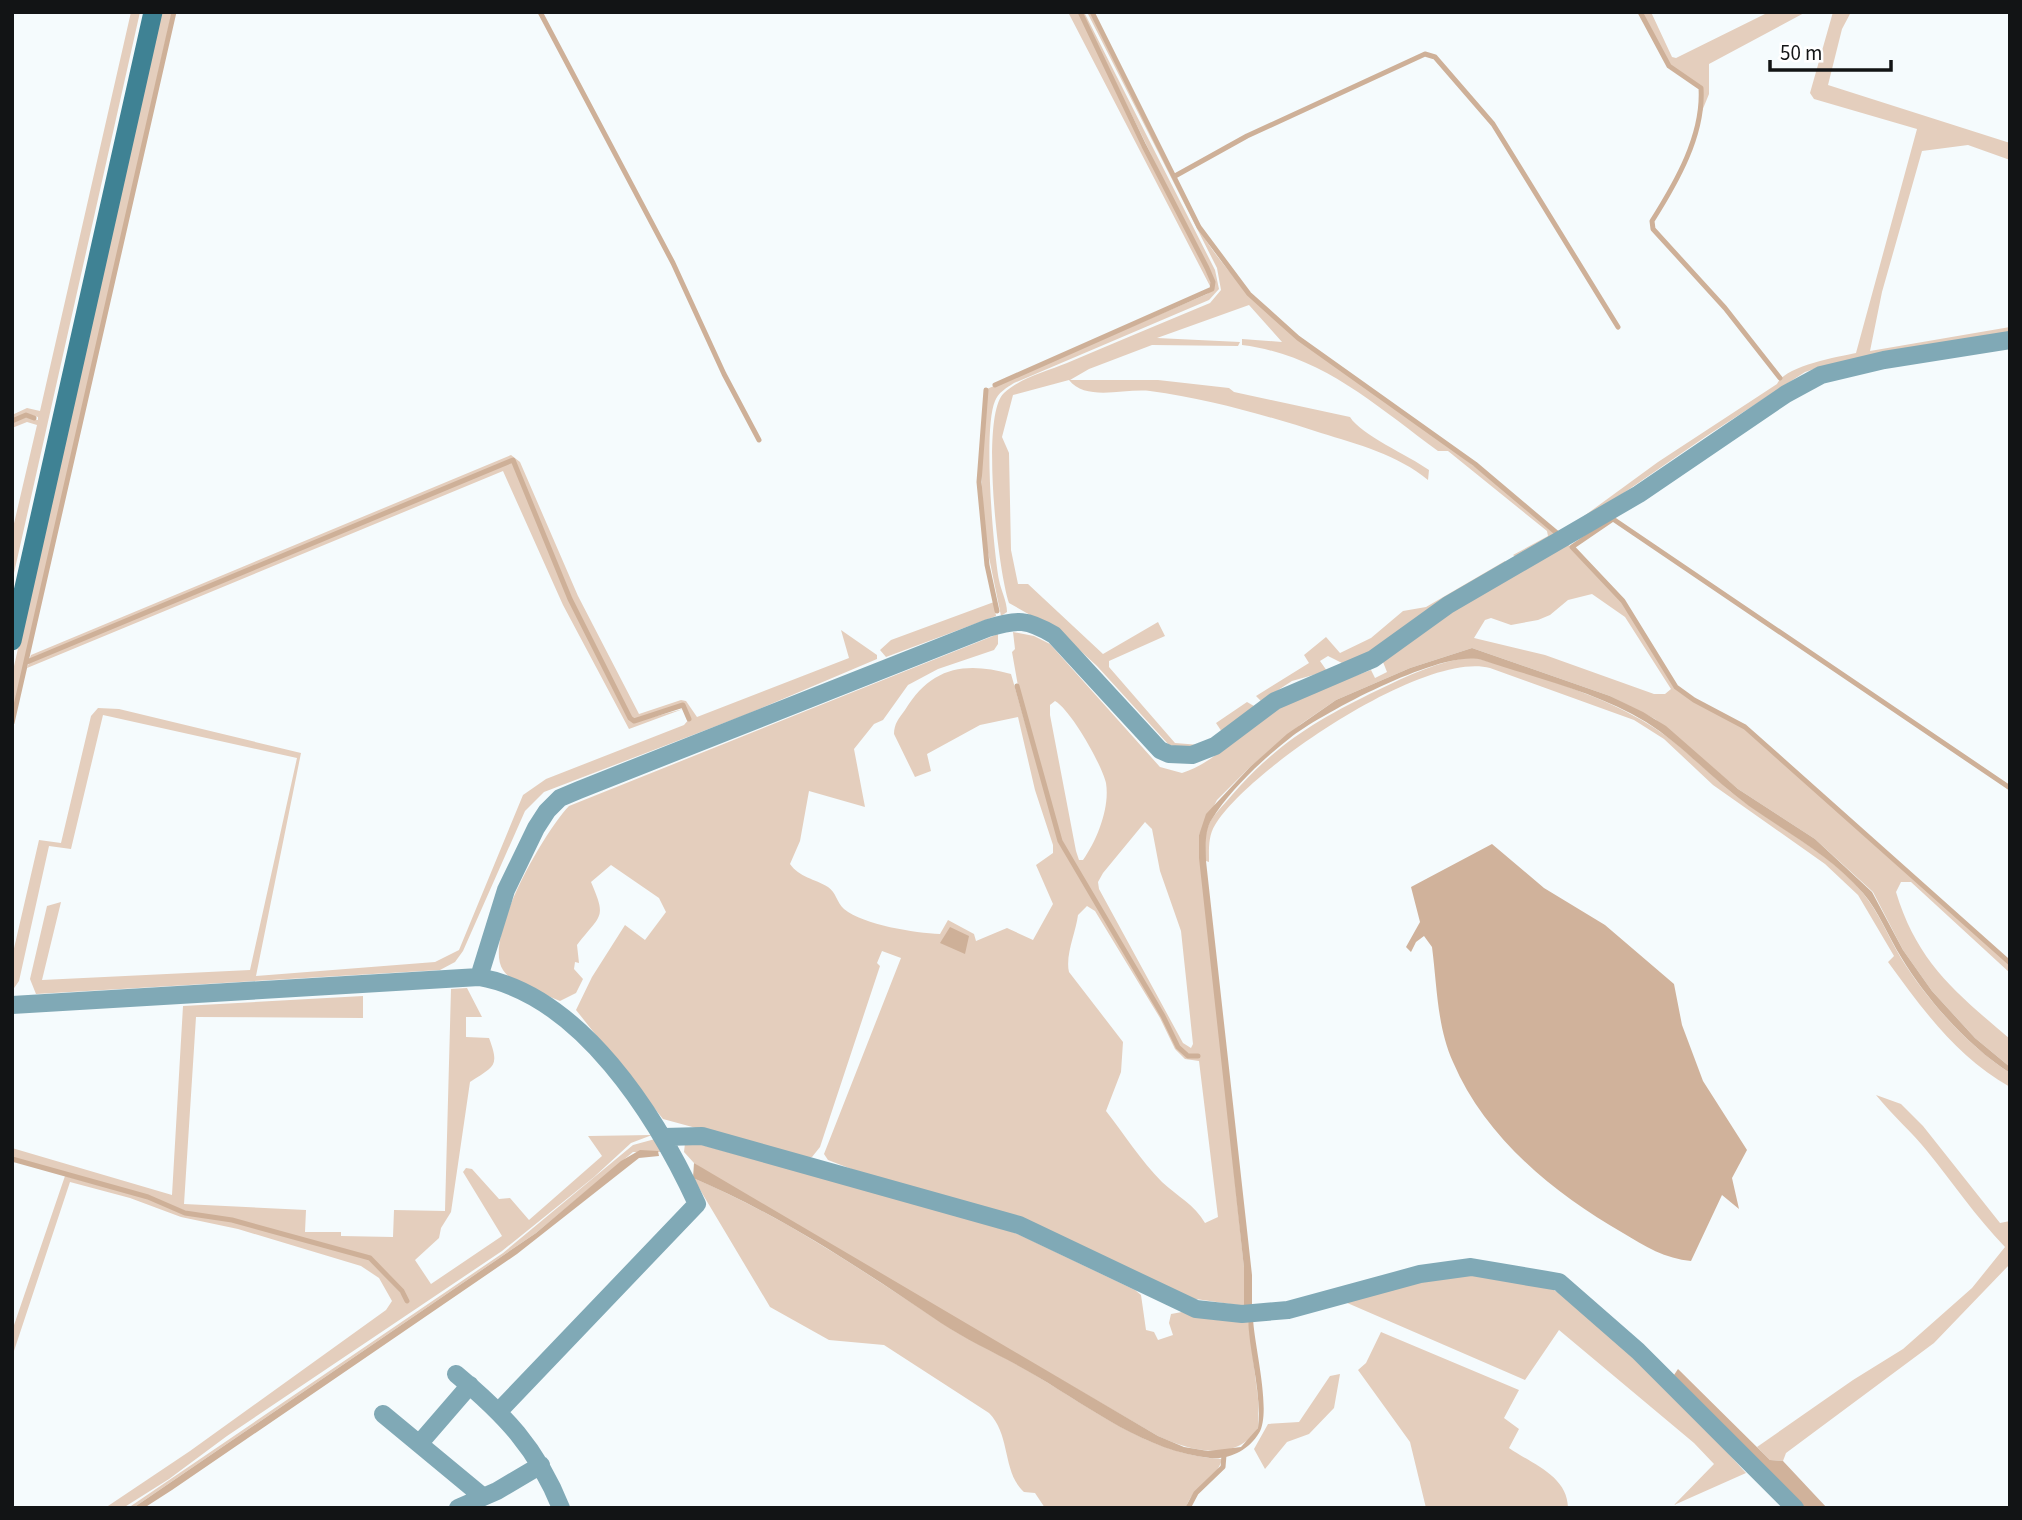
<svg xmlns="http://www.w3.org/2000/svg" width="2022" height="1520" font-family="'Source Sans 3',sans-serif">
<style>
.green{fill:#e4cebd;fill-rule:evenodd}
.forest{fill:#d0b29b}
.water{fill:#ceb098}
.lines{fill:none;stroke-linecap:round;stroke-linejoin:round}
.stream{stroke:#ceb098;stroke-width:5}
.minor{stroke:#80a9b6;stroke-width:18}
.secondary{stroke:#3f8294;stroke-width:19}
</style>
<rect width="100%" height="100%" fill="#f5fbfd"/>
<path class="green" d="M 131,12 L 140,12 L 12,582 L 12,532 L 37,425 L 27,422 L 12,428 L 12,423 L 26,417 L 38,420 L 38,417 L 27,414 L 12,420 L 12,415 L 27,408 L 40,411 Z
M 162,12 L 172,12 L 12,718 L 12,675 Z
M 1068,12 L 1079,12 L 1143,147 L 1206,269 L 1212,282 L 1211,288 Z
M 1081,12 L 1084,12 L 1215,270 L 1219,289 L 1209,300 L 1014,383 C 1006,388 998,393 995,401 C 983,429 993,547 999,580 C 1001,591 1007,601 1007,612 L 1001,616 L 983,528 L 981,443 L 987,389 L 1207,294 L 1213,289 L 1214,282 Z
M 1087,12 L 1090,12 L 1198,228 C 1252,317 1341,368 1424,428 C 1470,462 1514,498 1558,535 L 1658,462 L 1777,384 C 1785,366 1837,357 1856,353 L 1917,129 L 1814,99 L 1810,93 L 1833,12 L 1851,12 L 1842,29 L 1828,85 L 2010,143 L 2010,160 L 1968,145 L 1922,151 L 1882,292 L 1870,351 L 2010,327 L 2010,332 L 1823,366 L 1805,372 L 1708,435 L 1561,536 L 1516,557 L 1513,555 L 1548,536 L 1547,531 L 1448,451 L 1438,451 C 1376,406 1322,355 1242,345 L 1242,339 L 1282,342 L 1249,305 L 1157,338 L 1240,342 L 1238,346 L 1152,345 L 1089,369 L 1070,380 L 1158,380 L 1229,388 L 1234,392 L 1350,417 C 1361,435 1408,455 1429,470 L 1428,480 C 1398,455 1357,444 1321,433 C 1265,415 1209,399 1150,391 C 1125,388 1086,402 1069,380 L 1013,395 L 1002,437 L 1009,453 L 1011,550 L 1018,584 L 1028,584 L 1103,654 L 1158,622 L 1165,636 L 1109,661 L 1109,667 L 1175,743 L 1200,745 L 1188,750 L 1169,745 L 1097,666 L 1060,632 L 1009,603 C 998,571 980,415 1004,393 C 1020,378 1047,371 1067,363 C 1114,343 1162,323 1210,303 L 1221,290 L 1217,268 Z
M 1642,12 L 1651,12 L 1672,57 L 1676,58 L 1769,12 L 1806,12 L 1709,64 L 1709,94 L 1700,116 L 1702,88 L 1670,65 Z
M 511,455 L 520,462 L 578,596 L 639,714 L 681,700 L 686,701 L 697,717 L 849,658 L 841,630 L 877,655 L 877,659 L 745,715 L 544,792 L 525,811 L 463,951 L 455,962 L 440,970 L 36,994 L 30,979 L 47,906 L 61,902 L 42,980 L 250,970 L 297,758 L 103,715 L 71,849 L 49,846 L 19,981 L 12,991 L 12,957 L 39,840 L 61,843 L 91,716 L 98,708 L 119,709 L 301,753 L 256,976 L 435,962 L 459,950 L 523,795 L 546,779 L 684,725 L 690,718 L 683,704 L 634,720 L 631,717 L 571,598 L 514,459 L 29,660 L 31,655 Z
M 512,461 L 569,600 L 629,718 L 634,722 L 683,709 L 629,729 L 563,605 L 503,471 L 27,668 L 29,663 Z
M 1568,544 L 1622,602 L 1675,688 L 1744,728 L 2010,964 L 2010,973 L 1911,882 L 1901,882 L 1896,892 C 1917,962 1956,993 2010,1039 L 2010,1067 L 1975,1038 L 1932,991 L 1903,950 L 1873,892 L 1815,839 L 1738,789 L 1655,719 L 1610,696 L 1472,648 L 1410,668 L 1336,700 L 1301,724 L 1250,767 L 1217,800 L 1199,835 L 1244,1268 L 1244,1306 L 1189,1298 L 828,1160 L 824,1154 L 901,958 L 882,951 L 877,963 L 880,966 L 820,1147 L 812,1157 L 806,1158 L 663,1119 L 576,1010 L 592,977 L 625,925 L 645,940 L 666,912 L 659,898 L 611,865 L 591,882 C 607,919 601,914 577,945 L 579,963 L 575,962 L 574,969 L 583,979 L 576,993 L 560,1001 C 543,993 514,986 503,970 C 482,938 545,831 569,806 L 998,634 L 998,644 L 994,650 L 938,669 L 908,685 L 883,720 L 874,724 L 854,749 L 865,807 L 809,791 L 800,841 L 790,864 C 799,877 815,879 828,887 C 836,892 837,903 844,909 C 864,925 915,933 940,934 L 948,920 L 974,934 L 976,941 L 1007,928 L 1033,940 L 1053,904 L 1036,865 L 1053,853 L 1053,845 L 1035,790 L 1018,717 L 980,725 L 927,754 L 931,771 L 915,777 L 894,734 C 894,724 899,718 905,710 C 931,667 965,661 1011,674 L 1059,841 L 1162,1016 L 1177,1047 L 1187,1057 L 1198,1057 L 1183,1052 L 1179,1046 L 1164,1015 L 1061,840 L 1018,686 L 1012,652 L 1015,649 L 1013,632 L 1034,636 L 1050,644 L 1160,767 L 1182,773 C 1218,762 1243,727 1275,709 C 1305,693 1339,682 1371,670 L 1375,678 L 1387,672 L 1383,662 L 1426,627 ZM 1592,594 L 1625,617 L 1671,689 L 1665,694 L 1654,694 L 1545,655 L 1474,638 L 1485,620 L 1491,618 L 1511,625 L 1538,620 L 1550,615 L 1568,600 ZM 1055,701 C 1071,710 1102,765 1106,783 C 1110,808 1097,840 1083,860 L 1079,860 L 1076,851 L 1050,715 L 1050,705 ZM 1145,822 L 1152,829 L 1160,871 L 1181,931 L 1193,1044 L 1191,1048 L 1183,1043 L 1099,889 L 1098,882 L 1103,873 ZM 1087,906 L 1095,911 L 1160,1018 L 1175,1049 L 1185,1059 L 1199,1061 L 1218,1217 L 1205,1223 C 1195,1205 1177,1196 1162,1182 C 1141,1161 1124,1134 1106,1111 L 1121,1072 L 1123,1042 L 1069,972 C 1065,955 1076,932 1078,915 Z
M 1505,561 L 1505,567 L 1373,653 L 1342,663 L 1328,656 L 1320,661 L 1327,671 L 1292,681 L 1261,701 L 1256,696 L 1309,663 L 1304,655 L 1326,637 L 1340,653 L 1371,638 L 1403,611 L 1426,607 Z
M 994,602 L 996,616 L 886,657 L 880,650 L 891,640 Z
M 1473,657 C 1531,674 1605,695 1656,729 C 1690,751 1716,783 1750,806 C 1789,834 1832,856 1863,893 C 1879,913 1888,936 1901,958 C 1927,1000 1968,1046 2010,1073 L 2010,1087 C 1957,1057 1923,1010 1888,962 L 1894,956 L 1858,895 L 1825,864 L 1713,785 L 1664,739 L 1634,720 L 1490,668 C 1425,650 1249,769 1215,825 C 1208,836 1209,850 1209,862 L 1206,861 C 1206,851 1204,839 1207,829 C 1211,816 1224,805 1232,795 C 1276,744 1318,719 1378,690 C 1409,675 1438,661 1473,657 Z
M 1247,702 L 1254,706 L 1222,732 L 1216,723 Z
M 467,988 L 482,1017 L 466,1017 L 466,1037 L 489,1038 C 500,1067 494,1066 470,1082 L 451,1212 L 441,1228 L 439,1238 L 415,1260 L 431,1284 L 502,1236 L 463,1172 L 466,1168 L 472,1169 L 499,1199 L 510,1198 L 529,1220 L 602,1156 L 588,1136 L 652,1135 L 631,1143 L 594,1177 L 502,1251 L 227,1436 L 169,1479 L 123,1508 L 105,1508 L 190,1451 L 386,1310 L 392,1301 L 379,1278 L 361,1266 L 238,1229 L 181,1217 L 130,1198 L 70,1182 L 12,1357 L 12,1331 L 65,1176 L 147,1198 L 193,1216 L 232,1221 L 369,1259 L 408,1301 L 403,1290 L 370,1257 L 233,1219 L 193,1214 L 148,1196 L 12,1158 L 12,1148 L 172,1195 L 183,1006 L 363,996 L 363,1018 L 196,1017 L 184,1204 L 306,1210 L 305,1232 L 341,1232 L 341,1236 L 393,1237 L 394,1210 L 445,1211 L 451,989 Z
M 1876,1095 L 1901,1104 L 1923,1126 L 2000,1223 L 2010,1221 L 2010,1264 L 1934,1343 L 1786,1453 L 1783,1461 L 1770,1460 L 1757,1447 L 1853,1380 L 1903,1349 L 1972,1288 L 2005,1247 C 1976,1217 1953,1183 1927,1151 C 1912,1132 1892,1115 1876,1095 Z
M 655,1139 L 663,1152 L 633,1152 L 536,1233 L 133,1508 L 128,1508 L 503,1253 L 633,1145 Z
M 685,1143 L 695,1143 L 997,1226 L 1020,1235 L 1135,1290 L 1141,1295 L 1146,1330 L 1154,1332 L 1158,1340 L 1173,1335 L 1169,1323 L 1171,1314 L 1182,1312 L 1215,1320 L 1248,1317 L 1258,1399 L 1258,1428 C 1237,1463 1189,1451 1158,1436 L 719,1181 L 694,1163 L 684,1152 Z
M 693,1178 C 781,1215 863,1271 942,1323 C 970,1342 1002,1355 1030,1372 C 1090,1407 1151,1456 1222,1459 C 1217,1480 1192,1486 1186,1508 L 1045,1508 L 1035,1493 L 1024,1492 C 1002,1472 1011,1435 989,1413 L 884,1345 L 829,1340 L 770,1307 Z
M 1462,1271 L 1547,1286 L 1559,1293 L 1669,1388 L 1746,1473 L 1674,1505 L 1714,1464 L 1694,1443 L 1559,1330 L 1525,1380 L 1345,1302 Z
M 1381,1332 L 1519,1390 L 1504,1418 L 1519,1429 L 1509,1448 C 1532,1464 1568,1476 1568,1508 L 1426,1508 L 1410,1442 L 1358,1370 L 1366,1363 Z
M 1340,1374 L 1334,1408 L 1309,1434 L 1287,1442 L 1265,1469 L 1254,1449 L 1268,1424 L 1299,1422 L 1330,1376 Z"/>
<path class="forest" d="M 1492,844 L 1544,888 L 1605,925 L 1674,984 L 1682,1025 L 1703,1081 L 1747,1150 L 1732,1178 L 1739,1209 L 1722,1195 L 1691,1261 C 1666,1259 1644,1246 1623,1233 C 1553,1193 1485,1137 1453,1062 C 1437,1027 1437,985 1432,947 L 1424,936 L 1416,942 L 1411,952 L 1406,947 L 1420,922 L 1411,887 Z
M 1678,1369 L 1770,1460 L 1783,1461 L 1827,1508 L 1804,1508 L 1674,1375 Z"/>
<path class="water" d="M 1472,648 L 1610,696 L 1643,712 L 1666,726 L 1738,789 L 1815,839 L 1872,892 L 1903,950 L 1932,991 L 1975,1038 L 2010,1067 L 2010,1073 C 1968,1046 1927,1000 1901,957 C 1888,936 1879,912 1863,893 C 1831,856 1789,834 1749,806 C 1713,780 1684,746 1646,722 C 1597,692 1536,678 1482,660 C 1444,648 1322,713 1290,738 C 1262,760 1231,789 1212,819 C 1204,831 1206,847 1206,861 L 1252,1275 L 1252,1307 L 1244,1306 L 1244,1268 L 1199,858 L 1199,835 L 1206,814 L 1250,767 L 1287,734 L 1336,700 L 1410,668 Z
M 950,927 L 969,936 L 965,954 L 940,943 Z
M 640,1150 L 658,1151 L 659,1156 L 639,1158 L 517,1254 L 172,1490 L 144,1508 L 133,1508 L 536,1233 L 621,1161 Z
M 694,1163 L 1158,1436 L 1184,1447 L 1208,1451 L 1241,1447 L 1258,1428 C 1262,1392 1249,1354 1248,1317 L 1253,1318 C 1254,1345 1272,1412 1259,1433 C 1249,1450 1229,1460 1210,1458 C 1146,1451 1092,1409 1038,1377 C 1007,1358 971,1343 941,1323 C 866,1272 777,1213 693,1178 Z"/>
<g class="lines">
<path class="stream" d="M 540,12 L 673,263 L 724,374 L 759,440
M 1092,12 L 1199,227 L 1249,294 L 1298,338 L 1475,464 L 1558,534
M 1640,12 L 1669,66 L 1701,88 C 1704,135 1676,183 1652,221 L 1653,229 L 1725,308 L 1780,378
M 1175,176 L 1247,136 L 1425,54 L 1435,57 L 1493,124 L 1618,327
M 995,385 L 1212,289 L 1213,282 L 1207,268 L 1144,146 L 1080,12
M 986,390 L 979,482 L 987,565 L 997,611
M 12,421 L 26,415 L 34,418
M 27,662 L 513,460 L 570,599 L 630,718 L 634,721 L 683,705 L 689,719
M 1017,686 L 1060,841 L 1163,1016 L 1178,1047 L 1188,1056 L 1198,1056
M 12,723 L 174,12
M 2010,788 L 1613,519 L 1572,547 L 1623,601 L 1676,687 L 1694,700 L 1745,727 L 2010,963
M 12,1159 L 148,1197 L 185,1213 L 232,1220 L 370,1258 L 402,1291 L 407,1301
M 1188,1508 L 1196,1493 L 1223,1467 L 1224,1455"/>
<path class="minor" d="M 479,977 L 506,890 L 536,828 L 547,811 L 560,798 L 579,790 L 988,628 C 1018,619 1027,619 1054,635 L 1160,750 L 1169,754 L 1192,755 L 1215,746 L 1275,701 L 1373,659 L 1448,605 L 1639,494 L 1786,394 L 1821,375 L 1884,360 L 2010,340
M 12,1005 L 479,977 C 581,995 657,1117 697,1204 L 500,1410
M 664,1137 L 702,1136 L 1019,1225 L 1196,1309 L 1242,1314 L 1288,1310 L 1420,1274 L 1471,1267 L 1559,1282 L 1638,1351 L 1795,1508
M 456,1374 C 504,1414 537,1448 561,1508
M 383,1414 L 482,1496
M 419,1444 L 470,1385
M 458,1508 L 497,1491 L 541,1465"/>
<path class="secondary" d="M 12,641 L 153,12"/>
</g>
<rect width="2022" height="1520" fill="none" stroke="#121415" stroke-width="28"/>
<path d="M1770 60v10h121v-10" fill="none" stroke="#121415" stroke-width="3.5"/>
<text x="1780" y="60" font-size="21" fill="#121415" stroke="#ffffff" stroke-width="5" paint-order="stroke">50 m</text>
</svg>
